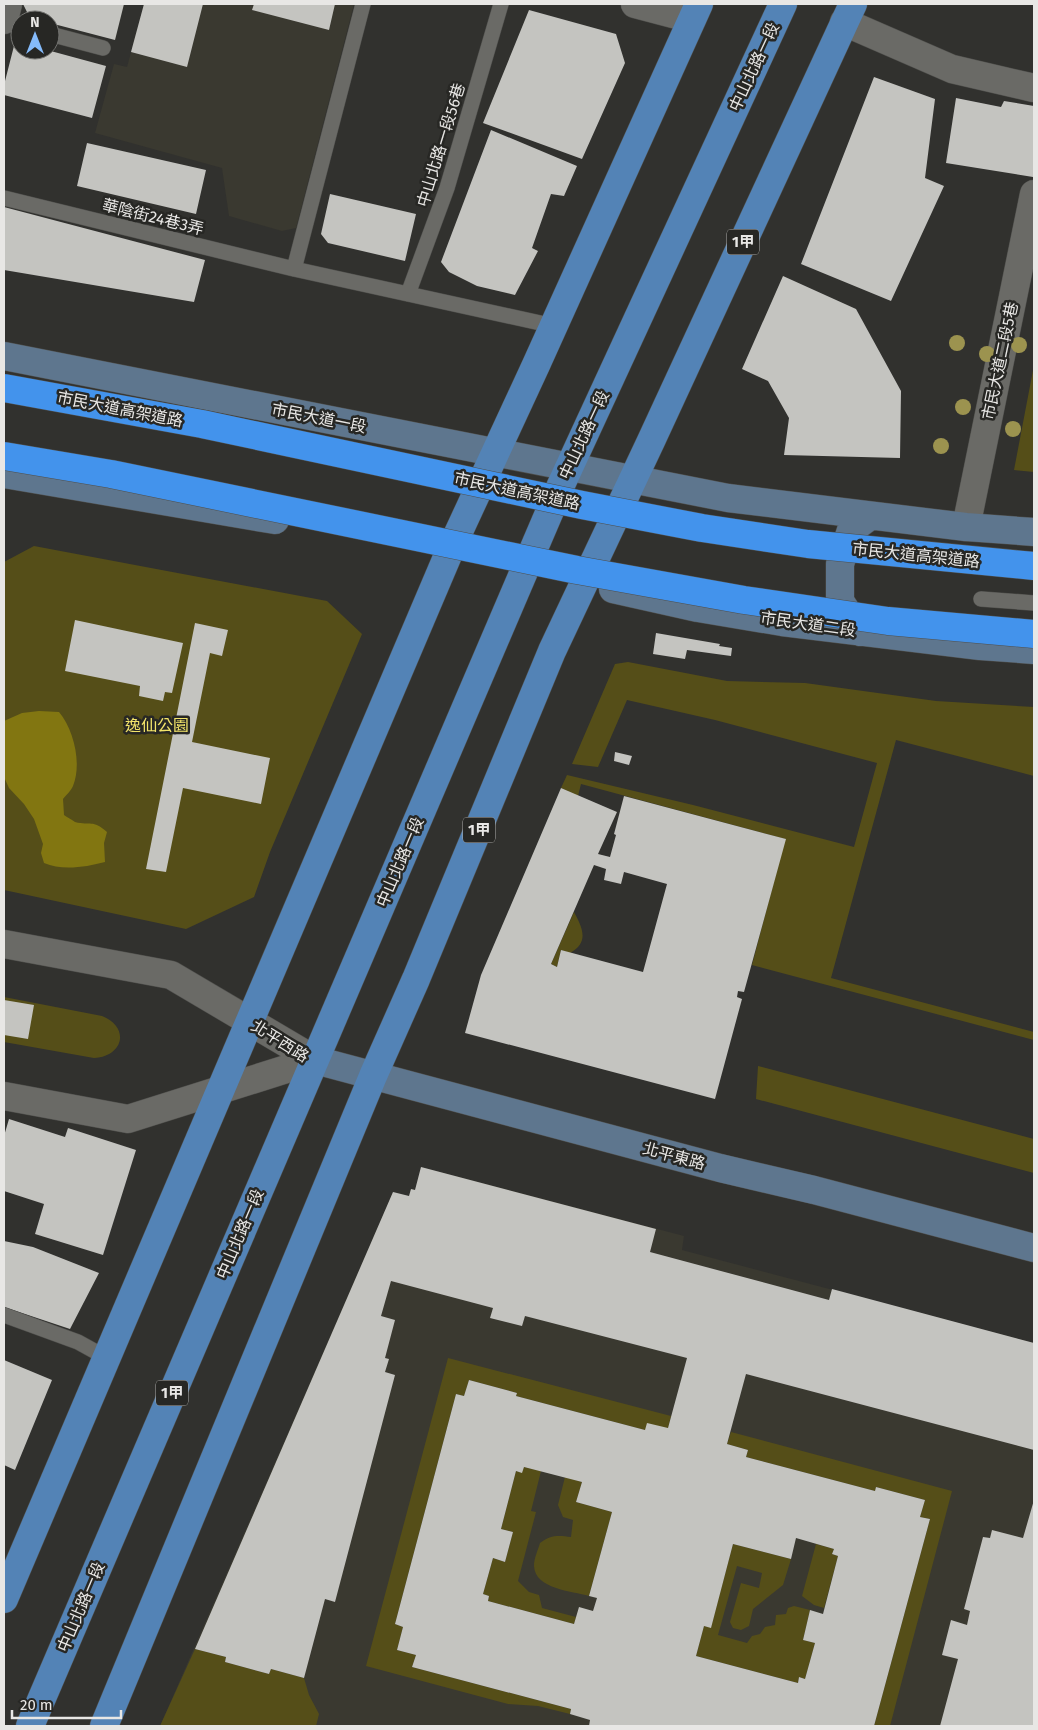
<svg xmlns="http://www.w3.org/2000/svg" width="1038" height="1730" font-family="'Fira Sans','Noto Sans TC',sans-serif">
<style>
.built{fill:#3a3930}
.green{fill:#554e18}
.water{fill:#827611}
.building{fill:#c4c4c0;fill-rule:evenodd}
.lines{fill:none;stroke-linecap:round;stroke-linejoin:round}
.lane-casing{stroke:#4f4f4c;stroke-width:16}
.street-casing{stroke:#4f4f4c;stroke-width:29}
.secondary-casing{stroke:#4f4f4c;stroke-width:29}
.primary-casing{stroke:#4f4f4c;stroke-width:29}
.lane{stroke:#6a6a66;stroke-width:15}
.street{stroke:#6a6a66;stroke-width:28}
.secondary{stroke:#5e768e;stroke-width:28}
.primary{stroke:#5383b6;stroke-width:28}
.highway-bridge-casing{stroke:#4f4f4c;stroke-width:29;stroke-linecap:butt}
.highway-bridge{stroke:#4393ec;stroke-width:28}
.tree{fill:#9c934f}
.labels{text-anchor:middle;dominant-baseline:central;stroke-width:5;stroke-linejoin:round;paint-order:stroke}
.shield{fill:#272724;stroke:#aeadab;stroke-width:1}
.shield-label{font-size:15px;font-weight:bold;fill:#e8e7e5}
.street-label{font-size:16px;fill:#e8e7e5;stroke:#272724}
.park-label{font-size:16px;fill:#f3e46a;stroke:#272724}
</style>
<rect width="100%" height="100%" fill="#31312e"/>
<path class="built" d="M 144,4 L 354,4 L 296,228 L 282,231 L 229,216 L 222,168 L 95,133 L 114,64 L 127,67 Z
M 421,1167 L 684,1236 L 682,1250 L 1034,1343 L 1034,1726 L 160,1726 L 393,1192 L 409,1196 L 411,1189 L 415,1190 Z"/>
<path class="green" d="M 1034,365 L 1034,472 L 1014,470 Z
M 34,546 L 327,601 L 362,634 L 270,852 L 254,897 L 186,929 L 4,890 L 4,562 Z
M 628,662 L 727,681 L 805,683 L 936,701 L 1034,707 L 1034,776 L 896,740 L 831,978 L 1034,1032 L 1034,1040 L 752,965 L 785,839 L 581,784 L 578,796 L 561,788 L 567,775 L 693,805 L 854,847 L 877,763 L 715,720 L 627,700 L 598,767 L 572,764 L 615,664 Z
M 574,912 C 582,927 590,942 570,953 L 561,950 L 557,967 L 551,964 Z
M 4,997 L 102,1016 C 130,1027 124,1056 94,1058 L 4,1042 Z
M 758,1066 L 1034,1139 L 1034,1173 L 756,1099 Z
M 448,1358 L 671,1416 L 668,1428 L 645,1430 L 516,1396 L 517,1393 L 469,1380 L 464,1396 L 456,1394 L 395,1624 L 403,1627 L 397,1650 L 416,1655 L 412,1667 L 571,1709 L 570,1714 L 538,1706 L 508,1704 L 366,1666 Z
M 731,1432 L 952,1491 L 890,1726 L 874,1726 L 930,1519 L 920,1517 L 925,1500 L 876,1487 L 875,1491 L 746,1457 L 748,1450 L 727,1444 Z
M 524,1467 L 541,1471 L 531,1511 L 536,1512 L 518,1581 L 529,1592 L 539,1595 L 542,1608 L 576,1617 L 574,1624 L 488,1601 L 489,1596 L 483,1594 L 493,1558 L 505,1562 L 513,1532 L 501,1529 L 516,1471 L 522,1472 Z
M 565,1477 L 582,1482 L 576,1502 L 612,1512 L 589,1596 C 572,1591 535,1589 534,1566 C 534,1558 538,1550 540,1543 C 550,1535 558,1535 571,1537 L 573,1520 L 563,1517 L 558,1505 Z
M 733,1544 L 791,1559 L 783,1585 L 753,1609 L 749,1626 L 741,1630 L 733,1628 L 730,1622 L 741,1583 L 759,1588 L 762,1573 L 737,1566 L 718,1635 L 747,1643 L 752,1636 L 760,1634 L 765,1627 L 775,1625 L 776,1615 L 786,1614 L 788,1608 L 794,1606 L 810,1610 L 803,1640 L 815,1643 L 805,1679 L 799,1677 L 798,1683 L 696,1656 L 704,1626 L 711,1627 Z
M 816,1544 L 834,1549 L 832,1554 L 838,1556 L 824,1608 L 814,1605 L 802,1596 Z
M 195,1649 L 226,1657 L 225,1662 L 269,1674 L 271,1669 L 304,1678 L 309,1695 L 319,1714 L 316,1726 L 160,1726 Z"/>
<path class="water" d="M 39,711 L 59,712 C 74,730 82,764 73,786 C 71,791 66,795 63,799 L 64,815 C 67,817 72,820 75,822 C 91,826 92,819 107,832 L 104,843 L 105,862 C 86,867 62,871 44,863 L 41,853 L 43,844 L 34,819 L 24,804 L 9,788 L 4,777 L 4,721 L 22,713 Z"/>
<path class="building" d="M 23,4 L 124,4 L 115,40 L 50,23 L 50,20 L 30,18 Z
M 144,4 L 203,4 L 187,67 L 131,52 Z
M 254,4 L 335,4 L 329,30 L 252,10 Z
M 529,10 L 616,34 L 625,63 L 582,159 L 483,123 Z
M 15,42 L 20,43 L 20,50 L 47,50 L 106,66 L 92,118 L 4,95 L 4,85 Z
M 874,77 L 935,99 L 925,178 L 944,186 L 891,301 L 801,264 Z
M 956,98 L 1001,107 L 1004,101 L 1034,106 L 1033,177 L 946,163 Z
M 491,130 L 577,166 L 564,196 L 551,194 L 532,248 L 538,251 L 515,295 L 477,286 L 449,272 L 441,262 Z
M 87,143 L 206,170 L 196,214 L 77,186 Z
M 330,194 L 416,214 L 405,261 L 328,243 L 321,234 Z
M 4,207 L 205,260 L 194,302 L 4,270 Z
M 783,276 L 856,309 L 901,391 L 900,458 L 784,455 L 789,418 L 768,381 L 742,369 Z
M 75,620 L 183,643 L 172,693 L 165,692 L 163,701 L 139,696 L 140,686 L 65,671 Z
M 195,623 L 228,630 L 222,656 L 210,653 L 192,742 L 270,758 L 261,804 L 183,788 L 166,872 L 146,869 Z
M 656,633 L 720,644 L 719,646 L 732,648 L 731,656 L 687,650 L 685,659 L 653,654 Z
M 615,752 L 632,756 L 629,765 L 614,761 Z
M 561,788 L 617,812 L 598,854 L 610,857 L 616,835 L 614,834 L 624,796 L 786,839 L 744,992 L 738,991 L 737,997 L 742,999 L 715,1099 L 465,1033 L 481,975 ZM 594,865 L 606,869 L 604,880 L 621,884 L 624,872 L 667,884 L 643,972 L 561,950 L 557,967 L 551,964 Z
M 4,1000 L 34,1005 L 28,1039 L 4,1035 Z
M 9,1119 L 65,1137 L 68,1128 L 136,1150 L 103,1255 L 35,1234 L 44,1204 L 4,1191 L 4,1136 Z
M 421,1167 L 656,1229 L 650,1252 L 829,1300 L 832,1289 L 1034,1343 L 1034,1450 L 746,1374 L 727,1444 L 748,1450 L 746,1457 L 875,1491 L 876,1487 L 925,1500 L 920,1517 L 930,1519 L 874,1726 L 589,1726 L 590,1720 L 570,1714 L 571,1709 L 412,1667 L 416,1655 L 397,1650 L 403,1627 L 395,1624 L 456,1394 L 464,1396 L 469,1380 L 517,1393 L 516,1396 L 645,1430 L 647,1423 L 668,1428 L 687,1358 L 525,1316 L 522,1326 L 490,1318 L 493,1308 L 391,1281 L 381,1316 L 395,1320 L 385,1358 L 389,1359 L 385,1372 L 395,1375 L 335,1602 L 325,1599 L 304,1678 L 271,1669 L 269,1674 L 225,1662 L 226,1657 L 195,1649 L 393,1192 L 409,1196 L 411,1189 L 415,1190 ZM 524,1467 L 582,1482 L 576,1502 L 612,1512 L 589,1596 L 597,1598 L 593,1611 L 579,1607 L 574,1624 L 488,1601 L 489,1596 L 483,1594 L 493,1558 L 505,1562 L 513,1532 L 501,1529 L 516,1471 L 522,1473 ZM 796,1538 L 834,1549 L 832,1554 L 838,1556 L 823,1614 L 810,1610 L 803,1640 L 815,1643 L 805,1679 L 799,1677 L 798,1683 L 696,1656 L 704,1626 L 711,1628 L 733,1544 L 791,1559 Z
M 4,1241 L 33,1247 L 99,1273 L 70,1329 L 4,1307 Z
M 4,1360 L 52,1380 L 15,1470 L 4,1465 Z
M 1034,1500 L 1034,1726 L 940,1726 L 958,1659 L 942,1655 L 951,1620 L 967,1625 L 970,1611 L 964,1609 L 983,1537 L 990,1538 L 992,1530 L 1023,1538 Z"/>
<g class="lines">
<defs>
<path id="lane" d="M 50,34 L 103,48
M 4,198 L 294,269 L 554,326
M 294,269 L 363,4
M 408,294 L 447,188 L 501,4
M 981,599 L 1034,603
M 4,1315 L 78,1342 L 107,1358"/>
<path id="street" d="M 635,4 L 692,19
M 4,20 L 8,4
M 844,22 L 952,69 L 1034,88
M 966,527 L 1034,194
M 4,944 L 171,975 L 315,1060
M 4,1096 L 128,1119 L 315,1060"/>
<path id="secondary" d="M 4,356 L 728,498 L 966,527 L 1034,532
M 4,474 L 275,520
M 613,589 L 698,608 L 782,622 L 980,646 L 1034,650
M 860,632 L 840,601 L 840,564 L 851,530 L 870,516
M 315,1060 L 720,1168 L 814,1190 L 1034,1248"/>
<path id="primary" d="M 4,1599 L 448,555 L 536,365 L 699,4
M 30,1726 L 561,485 L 783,4
M 104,1726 L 373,1076 L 416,979 L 552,651 L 651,441 L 853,4"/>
</defs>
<use href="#lane" class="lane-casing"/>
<use href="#street" class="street-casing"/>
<use href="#secondary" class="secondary-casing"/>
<use href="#primary" class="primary-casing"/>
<use href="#lane" class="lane"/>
<use href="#street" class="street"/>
<use href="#secondary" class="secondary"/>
<use href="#primary" class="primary"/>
<defs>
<path id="highway-bridge" d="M 4,388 L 202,424 L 582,505 L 702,528 L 808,544 L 1034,566
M 4,456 L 111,474 L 577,570 L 744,600 L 888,621 L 1034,634"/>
</defs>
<use href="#highway-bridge" class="highway-bridge-casing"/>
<use href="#highway-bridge" class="highway-bridge"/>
</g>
<g class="tree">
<circle cx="957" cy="343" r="8"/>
<circle cx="1019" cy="345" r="8"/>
<circle cx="987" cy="354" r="8"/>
<circle cx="963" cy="407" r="8"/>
<circle cx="1013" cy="429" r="8"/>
<circle cx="941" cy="446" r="8"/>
</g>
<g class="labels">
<g class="shield">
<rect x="727" y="229.5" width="32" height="25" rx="4"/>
<rect x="463" y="817.5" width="32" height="25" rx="4"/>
<rect x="156" y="1380.5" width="32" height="25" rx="4"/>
</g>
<g class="shield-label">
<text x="743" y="242">1甲</text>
<text x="479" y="830">1甲</text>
<text x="172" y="1393">1甲</text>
</g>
<g class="street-label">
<text transform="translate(754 67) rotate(-65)">中山北路一段</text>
<text transform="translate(441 145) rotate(-73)">中山北路一段56巷</text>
<text transform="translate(153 217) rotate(14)">華陰街24巷3弄</text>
<text transform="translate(1000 361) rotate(-78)">市民大道二段5巷</text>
<text transform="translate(120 409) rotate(11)">市民大道高架道路</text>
<text transform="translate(319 418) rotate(11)">市民大道一段</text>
<text transform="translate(584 435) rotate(-65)">中山北路一段</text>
<text transform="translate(517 491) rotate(12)">市民大道高架道路</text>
<text transform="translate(916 555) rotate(6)">市民大道高架道路</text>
<text transform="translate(808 624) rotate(8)">市民大道二段</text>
<text transform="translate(400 862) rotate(-67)">中山北路一段</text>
<text transform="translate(280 1041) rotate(32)">北平西路</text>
<text transform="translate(674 1156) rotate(15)">北平東路</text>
<text transform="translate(240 1234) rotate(-67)">中山北路一段</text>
<text transform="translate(81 1607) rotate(-67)">中山北路一段</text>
</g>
<g class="park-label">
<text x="157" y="725">逸仙公園</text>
</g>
</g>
<rect width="1038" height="1730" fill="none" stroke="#e8e7e5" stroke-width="10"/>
<g transform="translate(35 35)"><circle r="24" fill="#272724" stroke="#747471"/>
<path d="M0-4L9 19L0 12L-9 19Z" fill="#85bbfb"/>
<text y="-8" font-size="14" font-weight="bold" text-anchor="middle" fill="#e8e7e5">N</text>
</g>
<path d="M12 1710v8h109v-8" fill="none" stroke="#e8e7e5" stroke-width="2.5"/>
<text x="20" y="1710" font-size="15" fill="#e8e7e5" stroke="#272724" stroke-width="4" paint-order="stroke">20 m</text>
</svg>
